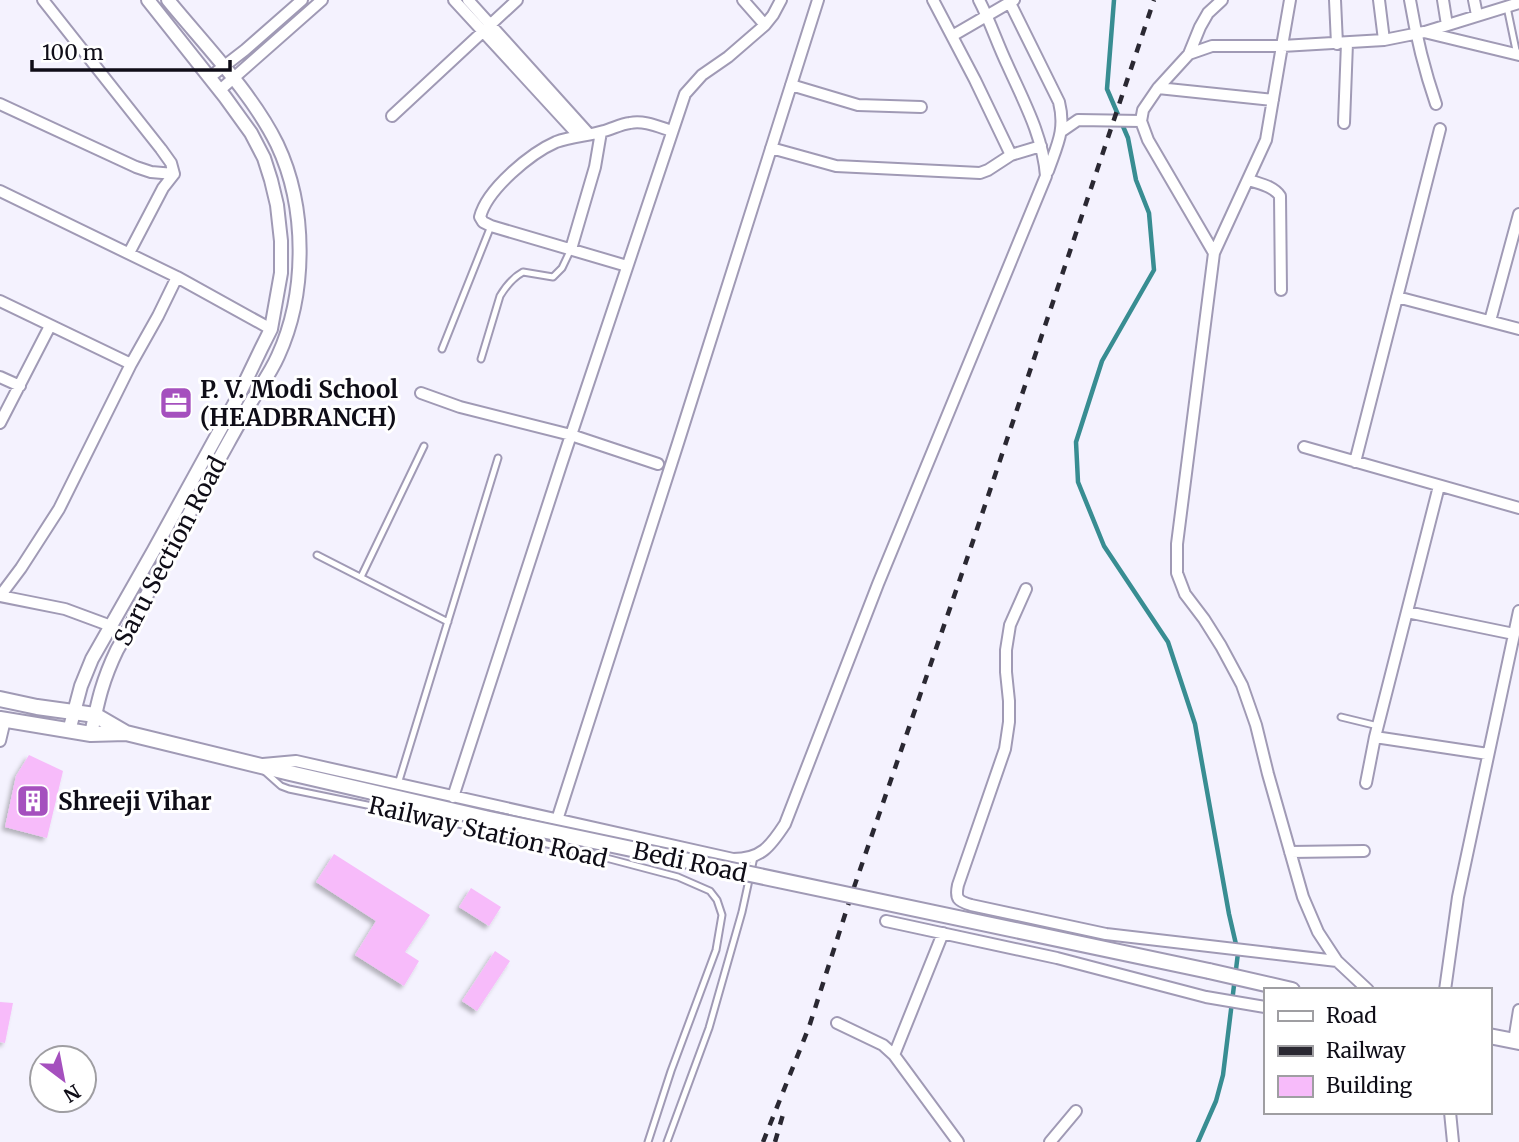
<svg xmlns="http://www.w3.org/2000/svg" width="1519" height="1142" font-family="Merriweather,serif">
<style>
.lines{fill:none;stroke-linecap:round;stroke-linejoin:round}
.stream{stroke:#388d92;stroke-width:4.5}
.building{fill:#f7bbfa;filter:url(#shadow)}
.service-casing{stroke:#a09ab5;stroke-width:9}
.minor-casing{stroke:#a09ab5;stroke-width:14}
.tertiary-casing{stroke:#a09ab5;stroke-width:16}
.secondary-casing{stroke:#a09ab5;stroke-width:18}
.service{stroke:#fff;stroke-width:5}
.minor{stroke:#fff;stroke-width:10}
.tertiary{stroke:#fff;stroke-width:12}
.secondary{stroke:#fff;stroke-width:14}
.rail{stroke:#2a2832;stroke-width:4.5;stroke-dasharray:9 9;stroke-linecap:butt}
.secondary-bridge-casing{stroke:#a09ab5;stroke-width:18;stroke-linecap:butt}
.secondary-bridge{stroke:#fff;stroke-width:14}
.labels{text-anchor:middle;dominant-baseline:central;stroke-width:6;stroke-linejoin:round;paint-order:stroke}
.poi-label{font-size:24px;font-weight:bold;fill:#0f0d17;stroke:#fff;text-anchor:start}
.street-label{font-size:24px;fill:#0f0d17;stroke:#fff}
</style>
<defs>
<filter id="shadow"><feDropShadow dx="-3.5" dy="3.5" stdDeviation="2" flood-color="#0004"/></filter>
</defs>
<rect width="100%" height="100%" fill="#f4f2fe"/>
<g class="lines">
<path class="stream" d="M 1114,0 L 1107,89 L 1128,138 L 1136,180 L 1149,213 L 1154,270 L 1102,361 L 1076,442 L 1078,482 L 1104,546 L 1168,642 L 1195,724 L 1229,914 L 1238,953 L 1223,1075 L 1216,1101 L 1198,1142"/>
</g>
<path class="building" d="M 29,755 L 63,771 L 47,838 L 5,827 L 16,776 Z
M 334,854 L 430,915 L 405,952 L 419,961 L 404,986 L 355,955 L 376,921 L 316,882 Z
M 471,888 L 501,907 L 489,926 L 459,907 Z
M 495,951 L 510,961 L 477,1011 L 462,1001 Z
M 0,1002 L 13,1003 L 5,1043 L 0,1042 Z"/>
<g class="lines">
<defs>
<path id="service" d="M 1507,7 L 1517,55
M 442,349 L 491,226
M 481,359 L 500,296 C 506,286 512,278 523,272 L 553,277 L 562,268 L 571,249
M 317,555 L 448,622
M 361,577 L 424,446
M 1341,717 L 1378,726
M 263,770 L 281,786 L 289,789 L 445,821 L 591,854 L 678,877 L 710,891 L 717,900 L 722,915 L 716,950 L 671,1071 L 648,1142
M 398,784 L 498,458
M 667,1142 L 709,1028 L 742,912 L 754,857"/>
<path id="minor" d="M 43,0 L 161,149 L 171,163 L 174,174
M 454,0 L 579,136
M 468,0 L 589,134
M 743,0 L 765,25
M 933,0 L 975,80 L 1011,155
M 1335,0 L 1337,44
M 1379,0 L 1384,40
M 1410,0 C 1416,36 1424,69 1436,104
M 1443,0 L 1447,25
M 1474,0 L 1477,15
M 1010,3 L 1059,102 C 1066,130 1057,145 1048,171
M 1425,32 L 1519,3
M 952,36 L 1014,0
M 1189,54 L 1212,46 L 1282,46 L 1290,0
M 210,77 L 245,50 L 302,0
M 791,85 L 858,105 L 921,107
M 1158,88 L 1273,100
M 220,90 L 322,0
M 0,104 L 136,167 L 151,172 L 174,174
M 392,116 L 517,0
M 1344,123 L 1347,43
M 1062,131 L 1078,120 L 1141,121
M 771,148 L 836,166 L 980,173 L 988,170 L 1011,155 L 1041,146
M 1249,180 C 1260,184 1273,186 1280,196 L 1281,290
M 0,191 L 177,277 L 271,329
M 571,249 L 595,167 L 601,132
M 129,253 L 163,188 L 174,174
M 1214,253 L 1148,140 L 1141,121 L 1143,110 L 1158,88 L 1189,54 L 1200,27 L 1208,13 L 1222,0
M 627,266 L 491,226 L 483,222 L 480,217 C 487,189 531,153 556,142 C 572,136 588,136 604,131 C 612,129 621,124 630,123 C 644,120 659,127 672,131
M 1397,297 L 1519,329
M 0,301 L 131,364
M 1490,321 L 1519,214
M 0,377 L 20,386
M 421,393 L 460,407 L 571,435 L 658,464
M 0,423 L 50,326
M 1304,447 L 1519,508
M 1355,462 L 1440,129
M 1026,589 L 1010,625 L 1006,650 L 1006,672 L 1009,701 L 1009,722 L 1005,749 L 958,885 C 955,899 958,901 971,905 L 1106,934 L 1337,961
M 0,596 L 21,568 L 59,509 L 131,364 L 158,316 L 177,277
M 0,596 L 65,609 L 111,626
M 1407,612 L 1514,634
M 1375,737 L 1488,754
M 0,741 L 5,720
M 263,764 L 296,761 L 733,859 C 761,859 770,847 785,824 L 878,584 L 1046,176 C 1043,136 1023,100 1007,64 C 997,43 990,21 979,0
M 1366,783 L 1375,737 L 1439,486
M 453,797 L 561,465 L 685,94 L 702,75 L 728,57 L 765,25 L 773,15 L 781,0
M 557,820 L 678,443 L 818,0
M 1290,852 L 1364,851
M 886,921 L 1057,958 L 1206,997 L 1265,1007
M 1368,990 L 1337,961 L 1318,932 L 1303,897 L 1268,774 L 1256,725 L 1242,685 L 1221,646 L 1204,619 L 1185,594 L 1177,573 L 1177,544 L 1214,253 L 1266,140 L 1282,46 L 1384,40 L 1424,32 L 1519,55
M 1445,990 L 1458,897 L 1519,611
M 837,1023 L 883,1045 L 894,1055 L 958,1142
M 1514,1041 L 1519,1010
M 894,1055 L 943,933
M 1450,1112 L 1453,1142
M 1050,1142 L 1076,1111"/>
<path id="tertiary" d="M 69,731 L 81,686 L 92,659 L 154,550 L 237,399 L 261,349 L 271,329 L 281,273 L 281,241 L 277,205 L 271,180 L 264,158 L 251,133 L 225,97 L 148,0
M 91,734 C 98,701 102,681 117,650 C 148,596 174,540 204,486 C 220,458 235,430 251,402 C 260,387 271,372 278,356 C 307,293 307,207 277,144 C 252,93 204,44 168,0"/>
<path id="secondary" d="M 0,699 L 37,707 L 95,715 L 126,733 L 290,773 L 485,818
M 0,719 L 91,734 L 126,733
M 1209,971 L 1292,990
M 1489,1036 L 1519,1042"/>
</defs>
<use href="#service" class="service-casing"/>
<use href="#minor" class="minor-casing"/>
<use href="#tertiary" class="tertiary-casing"/>
<use href="#secondary" class="secondary-casing"/>
<use href="#service" class="service"/>
<use href="#minor" class="minor"/>
<use href="#tertiary" class="tertiary"/>
<use href="#secondary" class="secondary"/>
<path class="rail" d="M 763,1142 L 809,1027 L 851,896 L 971,547 L 1154,0
M 775,1142 L 784,1111"/>
<defs>
<path id="secondary-bridge" d="M 485,818 C 726,870 968,919 1209,971"/>
</defs>
<use href="#secondary-bridge" class="secondary-bridge-casing"/>
<use href="#secondary-bridge" class="secondary-bridge"/>
</g>
<defs>
<symbol id="office-square" viewBox="-11 -11 22 22"><rect x="-9" y="-9" width="18" height="18" rx="4" fill="#a550be" stroke="#fff"/><path d="M-6-3h4V-5.5h4V-3h4V5H-6ZM-1-4.5V-3h2v-1.5ZM-6 0V1H6V0Z" fill="#fff"/></symbol>
<symbol id="building-square" viewBox="-11 -11 22 22"><rect x="-9" y="-9" width="18" height="18" rx="4" fill="#a550be" stroke="#fff"/><path d="M-4-6H4V6H1V3H-1V6H-4ZM-2.5-4.3h1.7v1.8h-1.7ZM.8-4.3h1.7v1.8H.8ZM-2.5-1h1.7V.8h-1.7ZM.8-1h1.7V.8H.8Z" fill="#fff"/></symbol>
</defs>
<g fill-rule="evenodd">
<use href="#office-square" x="157" y="384" width="38" height="38"/>
<use href="#building-square" x="14" y="782" width="38" height="38"/>
</g>
<g class="labels">
<g class="poi-label">
<text x="200" y="389">P. V. Modi School<tspan x="200" dy="28">(HEADBRANCH)</tspan></text>
<text x="58" y="801">Shreeji Vihar</text>
</g>
<g class="street-label">
<text transform="translate(170 551) rotate(-62)">Saru Section Road</text>
<text transform="translate(488 832) rotate(13)">Railway Station Road</text>
<text transform="translate(690 862) rotate(12)">Bedi Road</text>
</g>
</g>
<rect x="1264" y="988" width="228" height="126" fill="#ffffff" stroke="#9f9ea2" stroke-width="2"/>
<rect x="1278" y="1011" width="35" height="10" fill="#ffffff" stroke="#9f9ea2" stroke-width="2"/>
<text x="1326" y="1023" font-size="21" fill="#0f0d17">Road</text>
<rect x="1278" y="1046" width="35" height="10" fill="#2a2832" stroke="#9f9ea2" stroke-width="2"/>
<text x="1326" y="1058" font-size="21" fill="#0f0d17">Railway</text>
<rect x="1278" y="1076" width="35" height="21" fill="#f7bbfa" stroke="#9f9ea2" stroke-width="2"/>
<text x="1326" y="1093" font-size="21" fill="#0f0d17">Building</text>
<g transform="translate(63 1079) rotate(148)"><circle r="33" fill="#ffffff" stroke="#9f9ea2" stroke-width="2"/>
<path d="M0-5L12 26L0 18L-12 26Z" fill="#a550be"/>
<text y="-10" font-size="19" font-weight="bold" text-anchor="middle" fill="#0f0d17">N</text>
</g>
<path d="M32 60v10h198v-10" fill="none" stroke="#0f0d17" stroke-width="3.5"/>
<text x="42" y="60" font-size="21" fill="#0f0d17" stroke="#ffffff" stroke-width="5" paint-order="stroke">100 m</text>
</svg>
